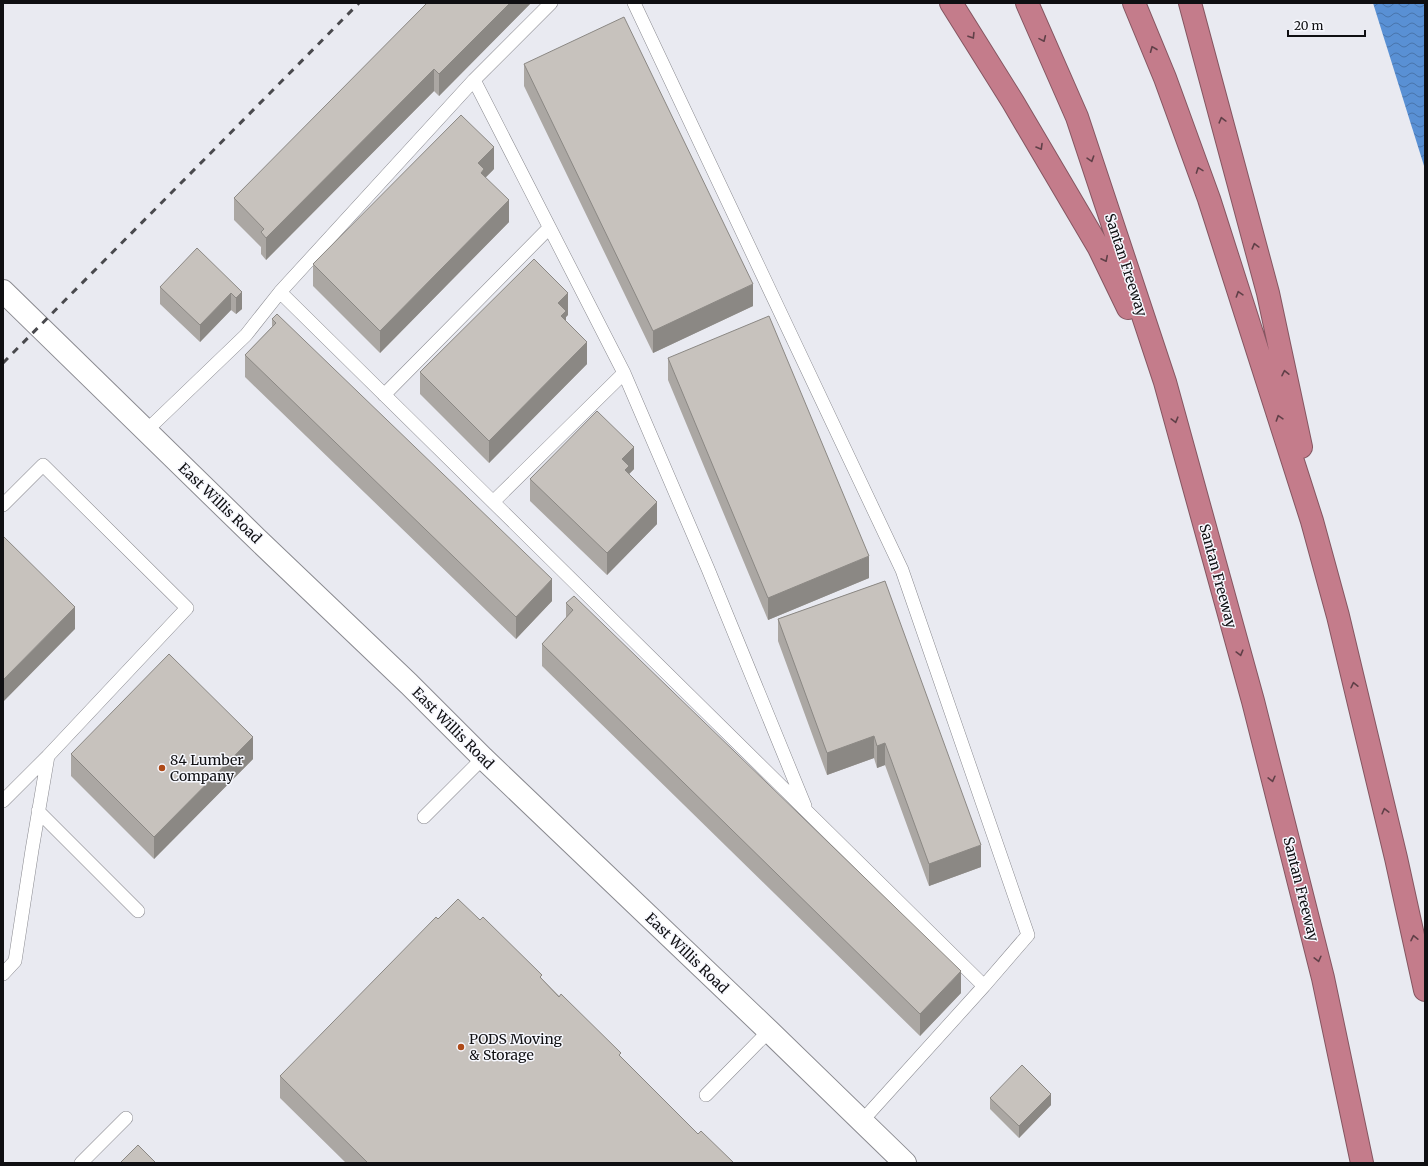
<svg xmlns="http://www.w3.org/2000/svg" width="1428" height="1166" font-family="Merriweather,serif">
<style>
.water{fill:url(#water-waves)}
.lines{fill:none;stroke-linecap:round;stroke-linejoin:round}
.service-casing{stroke:#8a8a90;stroke-width:14}
.tertiary-casing{stroke:#8a8a90;stroke-width:24}
.motorway-casing{stroke:#855661;stroke-width:24}
.service{stroke:#fff;stroke-width:13}
.tertiary{stroke:#fff;stroke-width:22}
.motorway{stroke:#c47c8b;stroke-width:22}
.rail{stroke:#49494d;stroke-width:3;stroke-dasharray:7 7;stroke-linecap:butt}
.wall{fill:#aba7a3}
.shaded-wall{fill:#8b8884}
.building{fill:#c7c2bd;stroke:#8b8884}
.oneway{stroke:#604048}
.poi-dot{fill:#ae4a18;stroke:#f7f8fe;stroke-width:1.5}
.labels{text-anchor:middle;dominant-baseline:central;stroke-width:3;stroke-linejoin:round;paint-order:stroke}
.street-label{font-size:14px;fill:#0f0f12;stroke:#f7f8fe}
.poi-label{font-size:14px;fill:#0f0f12;stroke:#f7f8fe;text-anchor:start}
</style>
<defs>
<pattern id="water-waves" width="16" height="10" patternUnits="userSpaceOnUse"><rect width="16" height="10" fill="#5990d4"/><path d="M0 5q4-4 8 0t8 0" fill="none" stroke="#4874ab"/></pattern>
</defs>
<rect width="100%" height="100%" fill="#e9eaf1"/>
<path class="water" d="M 1373,3 L 1425,3 L 1425,169 Z"/>
<g class="lines">
<defs>
<path id="service" d="M 551,3 L 474,80 L 280,292 L 984,986
M 634,3 L 902,570 L 1028,935 L 984,986 L 862,1121
M 474,80 L 624,373 L 708,569 L 805,806
M 384,395 L 549,228
M 146,431 L 246,335 L 280,292
M 493,502 L 624,373
M 3,505 L 43,465 L 187,608 L 48,756 L 32,850 L 15,961 L 3,974
M 3,801 L 48,756
M 38,811 L 138,911
M 424,817 L 483,758
M 706,1095 L 769,1031
M 81,1163 L 126,1118"/>
<path id="tertiary" d="M 3,291 L 256,538 L 409,684 L 483,758 L 769,1031 L 905,1163"/>
<path id="motorway" d="M 951,3 L 1013,102 L 1099,248 L 1128,308
M 1027,3 L 1077,117 L 1165,382 L 1253,701 L 1323,978 L 1362,1163
M 1134,3 L 1165,78 L 1209,199 L 1312,521 L 1338,616 L 1396,858 L 1425,990
M 1190,3 L 1268,293 L 1301,447"/>
</defs>
<use href="#service" class="service-casing"/>
<use href="#tertiary" class="tertiary-casing"/>
<use href="#motorway" class="motorway-casing"/>
<use href="#service" class="service"/>
<use href="#tertiary" class="tertiary"/>
<use href="#motorway" class="motorway"/>
<path class="rail" d="M 3,363 L 359,3"/>
</g>
<path class="wall" d="M 531,3 L 439,96 L 434,91 L 266,260 L 261,254 L 261,247 L 234,220 L 234,198 Z
M 524,64 L 753,306 L 653,353 L 524,86 Z
M 494,169 L 485,178 L 509,222 L 380,353 L 313,286 L 313,264 Z
M 160,287 L 242,292 L 242,309 L 236,314 L 231,310 L 200,342 L 160,304 Z
M 277,314 L 552,601 L 516,639 L 245,377 L 245,355 L 272,327 L 272,319 Z
M 568,315 L 566,317 L 566,321 L 587,364 L 489,463 L 420,394 L 420,372 Z
M 668,358 L 869,578 L 768,620 L 668,380 Z
M 634,469 L 629,474 L 657,524 L 607,575 L 530,501 L 530,479 Z
M 885,581 L 981,867 L 929,886 L 885,765 L 877,768 L 874,758 L 827,775 L 778,641 L 778,619 Z
M 566,603 L 961,993 L 920,1036 L 542,666 L 542,644 L 566,618 Z
M 71,754 L 253,759 L 154,859 L 71,776 Z
M 542,979 L 698,1134 L 734,1163 L 346,1163 L 280,1098 L 280,1076 Z
M 990,1098 L 1051,1105 L 1019,1138 L 990,1109 Z"/>
<path class="shaded-wall" d="M 510,3 L 531,3 L 439,96 L 439,74 Z
M 434,69 L 434,91 L 266,260 L 266,238 Z
M 494,147 L 494,169 L 484,179 L 484,191 L 478,163 Z
M 509,200 L 509,222 L 380,353 L 380,331 Z
M 753,284 L 753,306 L 653,353 L 653,331 Z
M 242,292 L 242,309 L 236,314 L 236,298 Z
M 231,293 L 231,310 L 200,342 L 200,325 Z
M 568,293 L 568,315 L 566,317 L 566,333 L 561,338 L 558,303 Z
M 587,342 L 587,364 L 489,463 L 489,441 Z
M 634,447 L 634,469 L 629,474 L 629,488 L 622,459 Z
M 657,502 L 657,524 L 607,575 L 607,553 Z
M 869,556 L 869,578 L 768,620 L 768,598 Z
M 552,579 L 552,601 L 516,639 L 516,617 Z
M 75,607 L 75,629 L 3,702 L 3,680 Z
M 874,736 L 874,758 L 827,775 L 827,753 Z
M 253,737 L 253,759 L 154,859 L 154,837 Z
M 885,743 L 885,765 L 877,768 L 877,746 Z
M 981,845 L 981,867 L 929,886 L 929,864 Z
M 961,971 L 961,993 L 920,1036 L 920,1014 Z
M 1051,1094 L 1051,1105 L 1019,1138 L 1019,1126 Z"/>
<path class="building" d="M 427,3 L 510,3 L 439,74 L 434,69 L 266,238 L 261,232 L 264,229 L 234,198 Z
M 624,17 L 753,284 L 653,331 L 524,64 Z
M 461,115 L 494,147 L 478,163 L 484,169 L 481,173 L 509,200 L 380,331 L 313,264 Z
M 197,248 L 242,292 L 236,298 L 231,293 L 200,325 L 160,287 Z
M 534,259 L 568,293 L 558,303 L 566,311 L 561,316 L 587,342 L 489,441 L 420,372 Z
M 277,314 L 552,579 L 516,617 L 245,355 L 276,323 L 272,319 Z
M 769,316 L 869,556 L 768,598 L 668,358 Z
M 597,411 L 634,447 L 622,459 L 629,466 L 625,470 L 657,502 L 607,553 L 530,479 Z
M 3,536 L 75,607 L 3,680 Z
M 885,581 L 981,845 L 929,864 L 885,743 L 877,746 L 874,736 L 827,753 L 778,619 Z
M 574,596 L 961,971 L 920,1014 L 542,644 L 573,610 L 566,603 Z
M 169,654 L 253,737 L 154,837 L 71,754 Z
M 458,899 L 480,920 L 483,917 L 542,975 L 540,977 L 559,997 L 561,994 L 621,1053 L 619,1055 L 698,1134 L 701,1131 L 734,1163 L 368,1163 L 280,1076 L 436,917 L 438,919 Z
M 1022,1065 L 1051,1094 L 1019,1126 L 990,1098 Z
M 138,1145 L 156,1163 L 120,1163 Z"/>
<defs><path id="oneway-chevron" d="M-2-3.5L2.5 0L-2 3.5" fill="none" stroke-width="1.6" stroke-linecap="round" stroke-linejoin="round"/></defs>
<g class="oneway">
<use href="#oneway-chevron" transform="translate(972 36) rotate(58)"/>
<use href="#oneway-chevron" transform="translate(1043 39) rotate(66)"/>
<use href="#oneway-chevron" transform="translate(1153 49) rotate(-112)"/>
<use href="#oneway-chevron" transform="translate(1222 120) rotate(-105)"/>
<use href="#oneway-chevron" transform="translate(1040 147) rotate(60)"/>
<use href="#oneway-chevron" transform="translate(1091 159) rotate(72)"/>
<use href="#oneway-chevron" transform="translate(1199 170) rotate(-110)"/>
<use href="#oneway-chevron" transform="translate(1255 246) rotate(-105)"/>
<use href="#oneway-chevron" transform="translate(1105 259) rotate(64)"/>
<use href="#oneway-chevron" transform="translate(1239 294) rotate(-108)"/>
<use href="#oneway-chevron" transform="translate(1285 373) rotate(-102)"/>
<use href="#oneway-chevron" transform="translate(1279 418) rotate(-108)"/>
<use href="#oneway-chevron" transform="translate(1175 420) rotate(75)"/>
<use href="#oneway-chevron" transform="translate(1240 653) rotate(75)"/>
<use href="#oneway-chevron" transform="translate(1354 685) rotate(-103)"/>
<use href="#oneway-chevron" transform="translate(1272 779) rotate(76)"/>
<use href="#oneway-chevron" transform="translate(1385 811) rotate(-104)"/>
<use href="#oneway-chevron" transform="translate(1414 938) rotate(-102)"/>
<use href="#oneway-chevron" transform="translate(1318 959) rotate(76)"/>
</g>
<g class="poi-dot">
<circle cx="162" cy="768" r="4"/>
<circle cx="461" cy="1047" r="4"/>
</g>
<g class="labels">
<g class="street-label">
<text transform="translate(1126 265) rotate(72)">Santan Freeway</text>
<text transform="translate(220 503) rotate(44)">East Willis Road</text>
<text transform="translate(1218 576) rotate(75)">Santan Freeway</text>
<text transform="translate(453 728) rotate(45)">East Willis Road</text>
<text transform="translate(1301 889) rotate(76)">Santan Freeway</text>
<text transform="translate(687 953) rotate(44)">East Willis Road</text>
</g>
<g class="poi-label">
<text x="170" y="760">84 Lumber<tspan x="170" dy="16">Company</tspan></text>
<text x="469" y="1039">PODS Moving<tspan x="469" dy="16">&amp; Storage</tspan></text>
</g>
</g>
<rect width="1428" height="1166" fill="none" stroke="#0f0f12" stroke-width="8"/>
<path d="M1288 30v6h77v-6" fill="none" stroke="#0f0f12" stroke-width="2"/>
<text x="1294" y="30" font-size="12" fill="#0f0f12" stroke="#f7f8fe" stroke-width="3" paint-order="stroke">20 m</text>
</svg>
